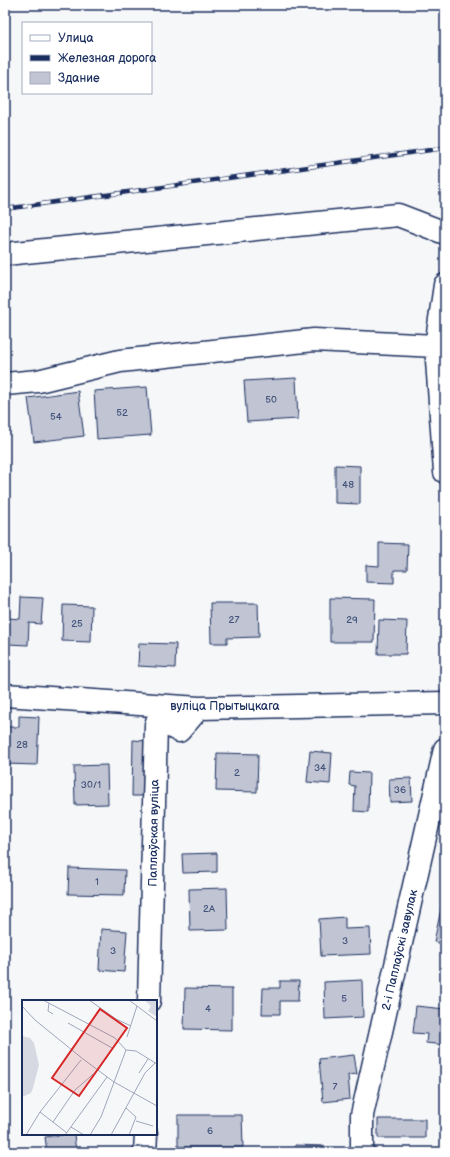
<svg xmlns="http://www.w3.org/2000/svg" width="450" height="1157" font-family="'Balsamiq Sans',sans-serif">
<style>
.building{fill:#c0c4d3;stroke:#1b2f5e}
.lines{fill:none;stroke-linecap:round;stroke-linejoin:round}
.minor-casing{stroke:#1b2f5e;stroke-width:25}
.minor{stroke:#fff;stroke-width:22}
.rail-casing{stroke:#1b2f5e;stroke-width:4.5}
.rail{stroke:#fff;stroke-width:3;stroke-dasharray:9;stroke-linecap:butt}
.labels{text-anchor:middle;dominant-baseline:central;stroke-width:3;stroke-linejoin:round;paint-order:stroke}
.number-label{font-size:10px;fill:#44547b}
.street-label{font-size:12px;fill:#1b2f5e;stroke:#fff}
.inset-road{fill:none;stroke:#9ea7bb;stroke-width:1}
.view{fill:#d62828;fill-opacity:0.15;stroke:#d62828;stroke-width:2}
.inset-edge{fill:none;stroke:#1b2f5e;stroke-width:2}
</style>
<rect width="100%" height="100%" fill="#f6f7f9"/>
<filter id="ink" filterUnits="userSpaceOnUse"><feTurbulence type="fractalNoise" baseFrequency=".025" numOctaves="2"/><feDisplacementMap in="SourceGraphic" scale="8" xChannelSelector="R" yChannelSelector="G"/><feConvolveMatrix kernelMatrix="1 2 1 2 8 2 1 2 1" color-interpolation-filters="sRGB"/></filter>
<g filter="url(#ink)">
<path class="building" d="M 296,378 L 298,419 L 247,422 L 244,381 Z
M 147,387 L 151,435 L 97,439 L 94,391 Z
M 78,391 L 84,436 L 34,442 L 28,398 Z
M 335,465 L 360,466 L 360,504 L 335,503 Z
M 379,543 L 408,544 L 407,570 L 394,570 L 394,583 L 366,582 L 366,565 L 379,566 Z
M 21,597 L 43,598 L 41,624 L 29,623 L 28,645 L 7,644 L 9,618 L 20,619 Z
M 330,598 L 375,599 L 374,642 L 330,642 Z
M 210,603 L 258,603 L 259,637 L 227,638 L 227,643 L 211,643 Z
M 63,605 L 92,606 L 91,642 L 62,641 Z
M 379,620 L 407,621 L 406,654 L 378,654 Z
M 139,643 L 176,644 L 175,668 L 138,666 Z
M 19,716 L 39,717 L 37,765 L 5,764 L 7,727 L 19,727 Z
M 133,740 L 147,741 L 146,796 L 132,796 Z
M 310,751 L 332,753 L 330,784 L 307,782 Z
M 217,753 L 258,754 L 257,792 L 216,791 Z
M 107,765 L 108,804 L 75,805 L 74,766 Z
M 350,772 L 369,773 L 368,812 L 354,811 L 355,786 L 349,785 Z
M 411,778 L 412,801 L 390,802 L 389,779 Z
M 217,853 L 217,872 L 183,873 L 182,854 Z
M 69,868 L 125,870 L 124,895 L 68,894 Z
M 227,888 L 228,930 L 190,931 L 189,889 Z
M 444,895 L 445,895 L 445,944 L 434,942 Z
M 345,917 L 345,929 L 370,928 L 371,954 L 321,956 L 319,919 Z
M 101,929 L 127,931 L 124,972 L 99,970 Z
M 362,980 L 363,1017 L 325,1019 L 324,982 Z
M 280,981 L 299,981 L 298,1001 L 280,1001 L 280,1014 L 262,1014 L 263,988 L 280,988 Z
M 185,988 L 232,989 L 232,1030 L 184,1029 Z
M 416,1006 L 445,1009 L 445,1045 L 426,1043 L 427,1034 L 413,1033 Z
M 354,1055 L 357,1074 L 348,1075 L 350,1099 L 323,1102 L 319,1059 Z
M 178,1115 L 242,1115 L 243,1147 L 178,1147 Z
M 378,1119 L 425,1119 L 425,1138 L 378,1138 Z
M 69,1134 L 74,1134 L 76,1152 L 47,1152 L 45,1137 Z
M 295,1145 L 323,1146 L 323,1152 L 295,1152 Z"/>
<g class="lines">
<defs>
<path id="minor" d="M 5,254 L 398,215 L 445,233
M 445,285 L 436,346 L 445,472
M 5,384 L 38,381 L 120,361 L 314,340 L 436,346
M 5,695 L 199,708 L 445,703
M 149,1001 L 156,725 L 158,719 L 179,731 L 199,708
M 145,1152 L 146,1134
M 362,1152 L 362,1115 L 445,749"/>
</defs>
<use href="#minor" class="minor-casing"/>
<use href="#minor" class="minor"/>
<defs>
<path id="rail" d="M 5,209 L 445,148"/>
</defs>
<use href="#rail" class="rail-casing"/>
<use href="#rail" class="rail"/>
</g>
</g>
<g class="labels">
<g class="number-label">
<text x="271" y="400">50</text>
<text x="122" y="413">52</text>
<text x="56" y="417">54</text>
<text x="348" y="485">48</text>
<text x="234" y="620">27</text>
<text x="352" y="620">29</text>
<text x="77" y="624">25</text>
<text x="22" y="745">28</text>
<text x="320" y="768">34</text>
<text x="237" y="773">2</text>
<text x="91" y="785">30/1</text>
<text x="400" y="790">36</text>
<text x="97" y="882">1</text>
<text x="209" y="909">2А</text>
<text x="345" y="941">3</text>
<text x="113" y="951">3</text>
<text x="344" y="999">5</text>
<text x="208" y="1009">4</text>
<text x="335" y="1087">7</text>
<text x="210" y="1131">6</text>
</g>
<g class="street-label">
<text x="225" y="706">вуліца Прытыцкага</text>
<text transform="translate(154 833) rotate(-89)">Паплаўская вуліца</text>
<text transform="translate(400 950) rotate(-77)">2-і Паплаўскі завулак</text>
</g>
</g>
<g transform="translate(22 1000)">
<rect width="135" height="135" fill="#f6f7f9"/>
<path d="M 122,0 L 135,0 L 135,17 L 126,11 L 129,6 ZM 0,36 L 8,38 L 12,43 L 17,65 L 11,88 L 9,93 L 0,97 Z" fill="#d6d9e2"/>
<path class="inset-road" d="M 21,0 L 93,38 L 104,50 L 114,51 L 135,64M 67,0 L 94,19 L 109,26M 107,0 L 135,21M 27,3 L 26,11 L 31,14M 0,6 L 13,20 L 61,59 L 92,82 L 135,106M 46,23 L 90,48M 105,37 L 115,6M 117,73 L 126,59M 104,108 L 114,117 L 107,135M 18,112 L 45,133M 114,121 L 131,126M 31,122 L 53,90 L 76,70 L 95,42M 49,127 L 62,135M 4,135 L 18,112 L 59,60M 43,135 L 85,77M 68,135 L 79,117 L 104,50M 89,135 L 123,73 L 133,63"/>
<path class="view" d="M 78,9 L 105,28 L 57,96 L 30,78 Z"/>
<rect width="135" height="135" class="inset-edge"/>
</g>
<rect width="450" height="1157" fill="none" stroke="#fff" stroke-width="20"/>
<rect x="10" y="10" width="430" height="1137" fill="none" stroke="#1b2f5e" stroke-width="1.5" filter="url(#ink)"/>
<rect x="22" y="22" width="130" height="72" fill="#ffffff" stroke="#a4acbf"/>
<rect x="30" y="35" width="20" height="6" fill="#ffffff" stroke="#a4acbf"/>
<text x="58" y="42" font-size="12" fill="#1b2f5e">Улица</text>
<rect x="30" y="55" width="20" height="6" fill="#1b2f5e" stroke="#a4acbf"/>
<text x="58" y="62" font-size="12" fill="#1b2f5e">Железная дорога</text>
<rect x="30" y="72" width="20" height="12" fill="#c0c4d3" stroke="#a4acbf"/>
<text x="58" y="82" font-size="12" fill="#1b2f5e">Здание</text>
</svg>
